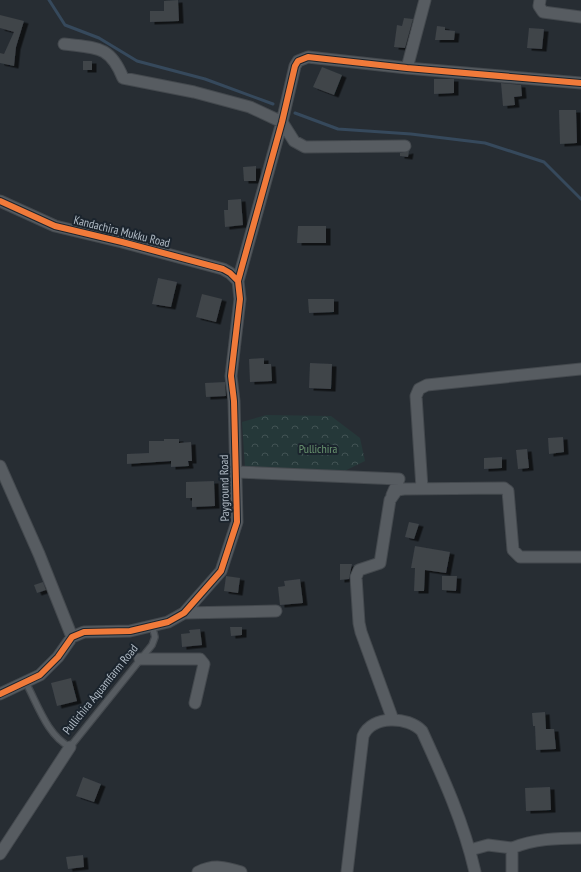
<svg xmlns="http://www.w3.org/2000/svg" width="581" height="872" font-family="'PT Sans Narrow',sans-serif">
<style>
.park{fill:url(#park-crowns)}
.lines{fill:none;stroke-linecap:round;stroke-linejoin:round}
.stream{stroke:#36495c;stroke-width:3}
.building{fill:#3f4449;filter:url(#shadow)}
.lane-casing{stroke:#44494e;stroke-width:8}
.street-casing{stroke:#44494e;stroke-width:13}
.lane{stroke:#575c61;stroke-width:5.5}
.street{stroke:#575c61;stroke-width:11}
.cycleway-casing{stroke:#1b242d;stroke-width:8}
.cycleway{stroke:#f17a3a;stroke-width:6}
.labels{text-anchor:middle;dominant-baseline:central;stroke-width:4;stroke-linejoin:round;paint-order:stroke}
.street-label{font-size:12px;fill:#b0bac4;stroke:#1b242d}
.park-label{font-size:12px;fill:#69946f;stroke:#1b242d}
</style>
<defs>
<pattern id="park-crowns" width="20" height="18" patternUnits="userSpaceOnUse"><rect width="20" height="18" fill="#253839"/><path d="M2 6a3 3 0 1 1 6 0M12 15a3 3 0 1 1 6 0" fill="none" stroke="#425354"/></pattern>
<filter id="shadow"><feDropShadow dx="4.5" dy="2.5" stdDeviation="0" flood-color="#0009"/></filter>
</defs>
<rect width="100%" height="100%" fill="#272d33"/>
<path class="park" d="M 266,415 L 331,416 L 360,438 L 365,461 L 322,482 L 302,476 L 245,468 L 242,422 Z"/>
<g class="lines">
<path class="stream" d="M 49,0 L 65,25 L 99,38 L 137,61 L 205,79 L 273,104
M 295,113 L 338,129 L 411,134 L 485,143 L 544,162 L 581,199"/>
</g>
<path class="building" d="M 178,0 L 179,21 L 150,22 L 150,11 L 164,11 L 164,1 Z
M 0,15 L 24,21 L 16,47 L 14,66 L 0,63 L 0,53 L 4,54 L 14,32 L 0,28 Z
M 404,18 L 413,19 L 405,48 L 394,47 L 397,25 L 402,26 Z
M 437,26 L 445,27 L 445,30 L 455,31 L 454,40 L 435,40 Z
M 529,28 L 544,29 L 542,49 L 527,48 Z
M 83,61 L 92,61 L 92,70 L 83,70 Z
M 322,67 L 342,75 L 334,95 L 313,87 Z
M 434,79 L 454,79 L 454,93 L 434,94 Z
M 501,83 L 521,85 L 522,96 L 514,97 L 515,105 L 503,106 Z
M 559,110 L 576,110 L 577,143 L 560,144 Z
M 409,151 L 408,157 L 400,156 L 400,153 Z
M 256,166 L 256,181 L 244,181 L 243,167 Z
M 241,199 L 243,225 L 225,227 L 224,210 L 228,210 L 228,200 Z
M 298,226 L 326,226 L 326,243 L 297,243 Z
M 158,278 L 177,282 L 171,307 L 152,304 Z
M 202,294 L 222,299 L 216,322 L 196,317 Z
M 308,299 L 334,299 L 334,312 L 309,313 Z
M 264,358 L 264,364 L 271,364 L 272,381 L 250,382 L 249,359 Z
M 310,363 L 332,364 L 331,389 L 309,388 Z
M 225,382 L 226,396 L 206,397 L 205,383 Z
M 563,437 L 564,452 L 549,454 L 548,438 Z
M 164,439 L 179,439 L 179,443 L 191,442 L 192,461 L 188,461 L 189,466 L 171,467 L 171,461 L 127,464 L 127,454 L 149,453 L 149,441 L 164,441 Z
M 527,449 L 529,468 L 518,469 L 516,450 Z
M 502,457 L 502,468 L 484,469 L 484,458 Z
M 214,481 L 215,506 L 192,507 L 192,498 L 186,498 L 186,482 Z
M 409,522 L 419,524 L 414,539 L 405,537 Z
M 415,546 L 450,552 L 446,573 L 425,570 L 424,591 L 414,591 L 415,568 L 411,568 Z
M 340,564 L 352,564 L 349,579 L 340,580 Z
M 226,576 L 240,578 L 238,593 L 224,591 Z
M 442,576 L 457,576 L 456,591 L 442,590 Z
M 300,579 L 303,603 L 280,605 L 278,587 L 285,586 L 284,581 Z
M 43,582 L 46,590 L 37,593 L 34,585 Z
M 230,627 L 242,627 L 242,635 L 231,636 Z
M 200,629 L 202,645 L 182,647 L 181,634 L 190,633 L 189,630 Z
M 71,678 L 77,701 L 57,706 L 51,683 Z
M 545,712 L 546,729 L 554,729 L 556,749 L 536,750 L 535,726 L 533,726 L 532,713 Z
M 83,777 L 101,784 L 94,802 L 76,796 Z
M 550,787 L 551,810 L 526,811 L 525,788 Z
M 83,855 L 84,867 L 68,869 L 66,857 Z"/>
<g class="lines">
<defs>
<path id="lane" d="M 26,683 C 38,705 47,735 70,747 L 152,645 L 155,637 L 152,625"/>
<path id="street" d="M 540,0 L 539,6 L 543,12 L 581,17
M 64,44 C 96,48 110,45 123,78 L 194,92 L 250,107 L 282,122 L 294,141 L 305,147 L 405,146
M 407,68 L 425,0
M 0,201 L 55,226 L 122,242 L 223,269 L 230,273 L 238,281 L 240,299 L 231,376 L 234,401 L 237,522 L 221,571 L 184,613 L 168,622 L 130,631 L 84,632 L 72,637 L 58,657 L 40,675 L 0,694
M 238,281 L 282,122 L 295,66 L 298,61 L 308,57 L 407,68 L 581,83
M 0,466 L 39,554 L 72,637
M 236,472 L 399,479 L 392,495
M 422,488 L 416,396 L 419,389 L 427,385 L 581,369
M 184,613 L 276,611
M 140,659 L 200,659 L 204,664 L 195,703
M 393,720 L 361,632 L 359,623 L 356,577 L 359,570 L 380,563 L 390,500 L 397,490 L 404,489 L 504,488 L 508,491 L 513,550 L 520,557 L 581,557
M 512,848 C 534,839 557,838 581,838
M 470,850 L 488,845 L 512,848 L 512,872
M 0,854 L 70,747
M 198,872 C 214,864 225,867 241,872
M 347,872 L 363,736 C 372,715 408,716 422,731 C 443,777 464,823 475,872"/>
</defs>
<use href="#lane" class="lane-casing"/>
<use href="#street" class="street-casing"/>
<use href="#lane" class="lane"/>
<use href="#street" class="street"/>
<defs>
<path id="cycleway" d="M 0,201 L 55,226 L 122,242 L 223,269 L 230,273 L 238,281 L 240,299 L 231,376 L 234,401 L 237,522 L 221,571 L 184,613 L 168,622 L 130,631 L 84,632 L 72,637 L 58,657 L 40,675 L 0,694
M 238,281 L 282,122 L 295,66 L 298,61 L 308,57 L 407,68 L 581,83"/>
</defs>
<use href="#cycleway" class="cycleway-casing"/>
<use href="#cycleway" class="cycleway"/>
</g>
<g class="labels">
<g class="street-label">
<text transform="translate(122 231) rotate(14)">Kandachira Mukku Road</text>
<text transform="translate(224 488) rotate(-91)">Payground Road</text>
<text transform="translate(100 689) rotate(-51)">Pullichira Aquamfarm Road</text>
</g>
<g class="park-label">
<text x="318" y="448">Pullichira</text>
</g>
</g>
</svg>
